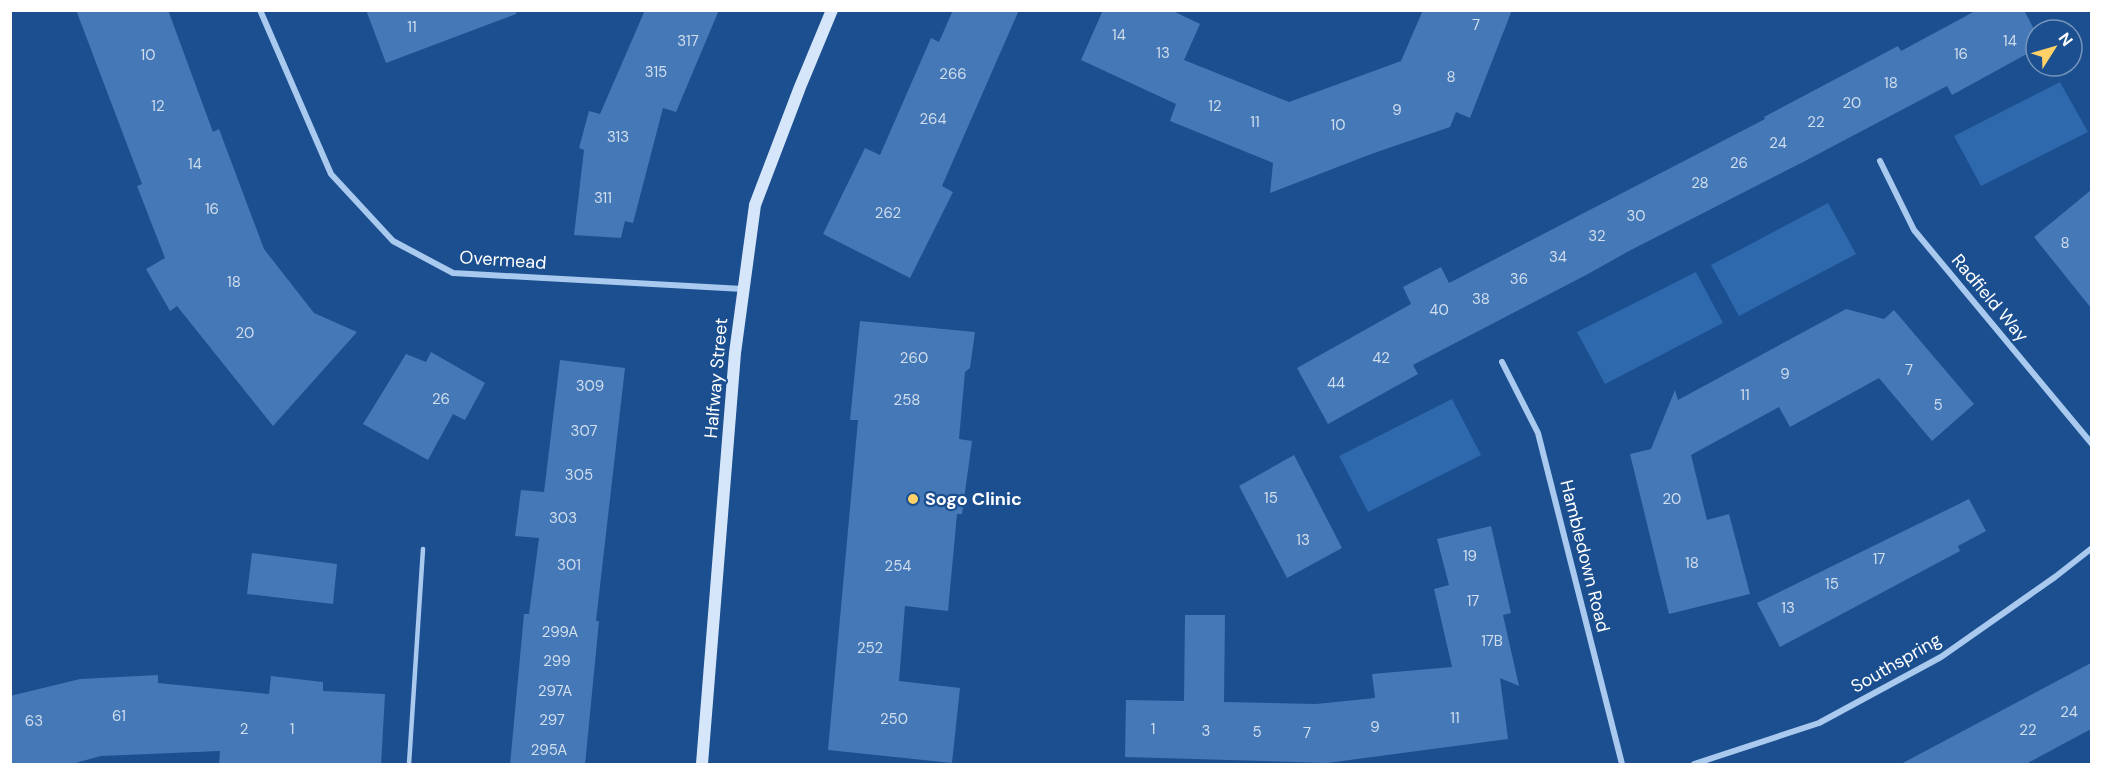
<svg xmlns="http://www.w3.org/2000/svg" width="2102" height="775" font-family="'DM Sans',sans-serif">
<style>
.green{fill:#2e69ad}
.building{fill:#4478b7}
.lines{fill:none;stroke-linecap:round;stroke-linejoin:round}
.service{stroke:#a9c9ee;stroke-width:4.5}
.minor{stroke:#a9c9ee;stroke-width:6}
.secondary{stroke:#d6e6fa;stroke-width:12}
.poi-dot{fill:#ffd166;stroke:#1b4f8f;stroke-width:2}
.labels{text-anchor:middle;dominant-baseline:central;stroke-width:4.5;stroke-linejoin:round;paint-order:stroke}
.number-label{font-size:15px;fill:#d0dded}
.street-label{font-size:18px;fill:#fff;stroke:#1b4f8f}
.poi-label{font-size:18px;font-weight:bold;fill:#fff;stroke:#1b4f8f;text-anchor:start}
</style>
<rect width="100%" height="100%" fill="#1b4f8f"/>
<path class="green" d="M 2060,82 L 2088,132 L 1981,186 L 1954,136 Z
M 1828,203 L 1856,254 L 1739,316 L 1711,265 Z
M 1696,272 L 1723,323 L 1605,384 L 1577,332 Z
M 1452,399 L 1481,455 L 1368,512 L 1339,456 Z"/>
<path class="building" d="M 76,10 L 168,10 L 213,132 L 219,129 L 264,249 L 314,313 L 357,332 L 273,426 L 177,306 L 170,311 L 146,269 L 165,258 L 137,186 L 142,184 Z
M 366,10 L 516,10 L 516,14 L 386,63 Z
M 645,10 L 719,10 L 676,112 L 663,108 L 633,223 L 625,221 L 621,238 L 574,235 L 584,150 L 579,148 L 589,111 L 600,114 Z
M 953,10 L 1019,10 L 942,186 L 953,192 L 910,278 L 823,234 L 865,148 L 880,155 L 931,38 L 939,42 Z
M 1103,10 L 1171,10 L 1200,24 L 1184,60 L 1289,102 L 1401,61 L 1423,10 L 1512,10 L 1470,118 L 1456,112 L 1450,127 L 1374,153 L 1270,193 L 1273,163 L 1170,121 L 1176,104 L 1081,60 Z
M 1977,10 L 2024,10 L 2036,33 L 2036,49 L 1952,95 L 1947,86 L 1805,161 L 1629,251 L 1588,274 L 1413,365 L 1418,374 L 1328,424 L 1297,368 L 1411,304 L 1403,287 L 1441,267 L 1449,283 L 1765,119 L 1764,117 L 1898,46 L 1901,51 Z
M 2091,190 L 2091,308 L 2034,237 Z
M 1846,309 L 1884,319 L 1894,310 L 1974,404 L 1932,441 L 1879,378 L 1790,427 L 1779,407 L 1691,455 L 1707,520 L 1729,514 L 1750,594 L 1669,614 L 1630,454 L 1651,449 L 1675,390 L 1678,400 Z
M 860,321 L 975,332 L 970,368 L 965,372 L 959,439 L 972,441 L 962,514 L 957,514 L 948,611 L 905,606 L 899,681 L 960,688 L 952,763 L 828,750 L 858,420 L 850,420 Z
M 431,352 L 485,383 L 465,420 L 453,414 L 428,460 L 363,424 L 406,354 L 426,362 Z
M 560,360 L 625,368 L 596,621 L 599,621 L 585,765 L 510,765 L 524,614 L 529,614 L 539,538 L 515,536 L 521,490 L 544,492 Z
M 1294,455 L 1342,548 L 1287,578 L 1239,486 Z
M 1969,499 L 1986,531 L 1958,546 L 1960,551 L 1780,647 L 1757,603 Z
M 1491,526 L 1511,613 L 1503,615 L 1519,686 L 1500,678 L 1508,739 L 1327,763 L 1125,757 L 1126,700 L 1184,701 L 1185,615 L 1225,615 L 1224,702 L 1316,704 L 1375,698 L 1372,674 L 1452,667 L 1434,589 L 1449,585 L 1437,539 Z
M 252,553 L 337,564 L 333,604 L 247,594 Z
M 2091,663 L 2091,729 L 2024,765 L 1899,765 Z
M 158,675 L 158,683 L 269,694 L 271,676 L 323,682 L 323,691 L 385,694 L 381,765 L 219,765 L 220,751 L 101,756 L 68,765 L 10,765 L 10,696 L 80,679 Z"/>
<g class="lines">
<path class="service" d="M 409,764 L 423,549"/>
<path class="minor" d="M 260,10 L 331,174 L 393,241 L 453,273 L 743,289
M 1880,161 L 1914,230 L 2092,444
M 1502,362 L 1538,433 L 1622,764
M 1694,764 L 1819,723 L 1941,657 L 2055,577 L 2092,548"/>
<path class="secondary" d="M 702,764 L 735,353 L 755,205 L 800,87 L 832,10"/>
</g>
<circle class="poi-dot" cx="913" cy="499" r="6"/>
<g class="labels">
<g class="number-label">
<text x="1476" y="25">7</text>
<text x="412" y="27">11</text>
<text x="1119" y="35">14</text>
<text x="688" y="41">317</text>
<text x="2010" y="41">14</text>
<text x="1163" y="53">13</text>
<text x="1961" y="54">16</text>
<text x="148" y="55">10</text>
<text x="656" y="72">315</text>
<text x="953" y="74">266</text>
<text x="1451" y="77">8</text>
<text x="1891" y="83">18</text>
<text x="1852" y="103">20</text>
<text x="158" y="106">12</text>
<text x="1215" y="106">12</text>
<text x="1397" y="110">9</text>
<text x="933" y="119">264</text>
<text x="1255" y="122">11</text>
<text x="1816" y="122">22</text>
<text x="1338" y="125">10</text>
<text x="618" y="137">313</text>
<text x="1778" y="143">24</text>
<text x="1739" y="163">26</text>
<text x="195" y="164">14</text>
<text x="1700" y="183">28</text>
<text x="603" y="198">311</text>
<text x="212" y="209">16</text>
<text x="888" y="213">262</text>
<text x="1636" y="216">30</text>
<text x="1597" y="236">32</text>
<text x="2065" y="243">8</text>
<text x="1558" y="257">34</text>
<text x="1519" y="279">36</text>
<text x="234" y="282">18</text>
<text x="1481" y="299">38</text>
<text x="1439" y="310">40</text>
<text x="245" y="333">20</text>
<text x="914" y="358">260</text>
<text x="1381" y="358">42</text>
<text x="1909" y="370">7</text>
<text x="1785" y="374">9</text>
<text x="1336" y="383">44</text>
<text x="590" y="386">309</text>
<text x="1745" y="395">11</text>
<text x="441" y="399">26</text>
<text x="907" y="400">258</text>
<text x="1938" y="405">5</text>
<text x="584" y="431">307</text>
<text x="579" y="475">305</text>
<text x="1271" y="498">15</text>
<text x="1672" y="499">20</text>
<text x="563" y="518">303</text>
<text x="1303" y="540">13</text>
<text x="1470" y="556">19</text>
<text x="1879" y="559">17</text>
<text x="1692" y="563">18</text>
<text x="569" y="565">301</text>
<text x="898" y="566">254</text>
<text x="1832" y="584">15</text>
<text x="1473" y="601">17</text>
<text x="1788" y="608">13</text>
<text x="560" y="632">299A</text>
<text x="1492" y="641">17B</text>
<text x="870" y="648">252</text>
<text x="557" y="661">299</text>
<text x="555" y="691">297A</text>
<text x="2069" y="712">24</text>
<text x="119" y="716">61</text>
<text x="1455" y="718">11</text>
<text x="894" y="719">250</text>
<text x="552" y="720">297</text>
<text x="34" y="721">63</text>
<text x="1375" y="727">9</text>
<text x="244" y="729">2</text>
<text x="292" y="729">1</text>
<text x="1153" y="729">1</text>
<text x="2028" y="730">22</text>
<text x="1206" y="731">3</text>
<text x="1257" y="732">5</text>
<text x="1307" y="733">7</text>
<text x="549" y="750">295A</text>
</g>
<g class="street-label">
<text transform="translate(503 260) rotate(4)">Overmead</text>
<text transform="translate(1990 298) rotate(50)">Radfield Way</text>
<text transform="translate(716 378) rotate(-85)">Halfway Street</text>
<text transform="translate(1585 556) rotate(76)">Hambledown Road</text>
<text transform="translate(1896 663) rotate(-30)">Southspring</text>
</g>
<g class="poi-label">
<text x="925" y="499">Sogo Clinic</text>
</g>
</g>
<rect width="2102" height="775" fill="none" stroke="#ffffff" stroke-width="24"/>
<g transform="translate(2054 48) rotate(53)"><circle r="28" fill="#1b4f8f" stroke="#7695bc" stroke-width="1.5"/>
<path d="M0-4.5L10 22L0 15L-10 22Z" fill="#ffd166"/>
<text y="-9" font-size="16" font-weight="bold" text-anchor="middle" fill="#ffffff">N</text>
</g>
</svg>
